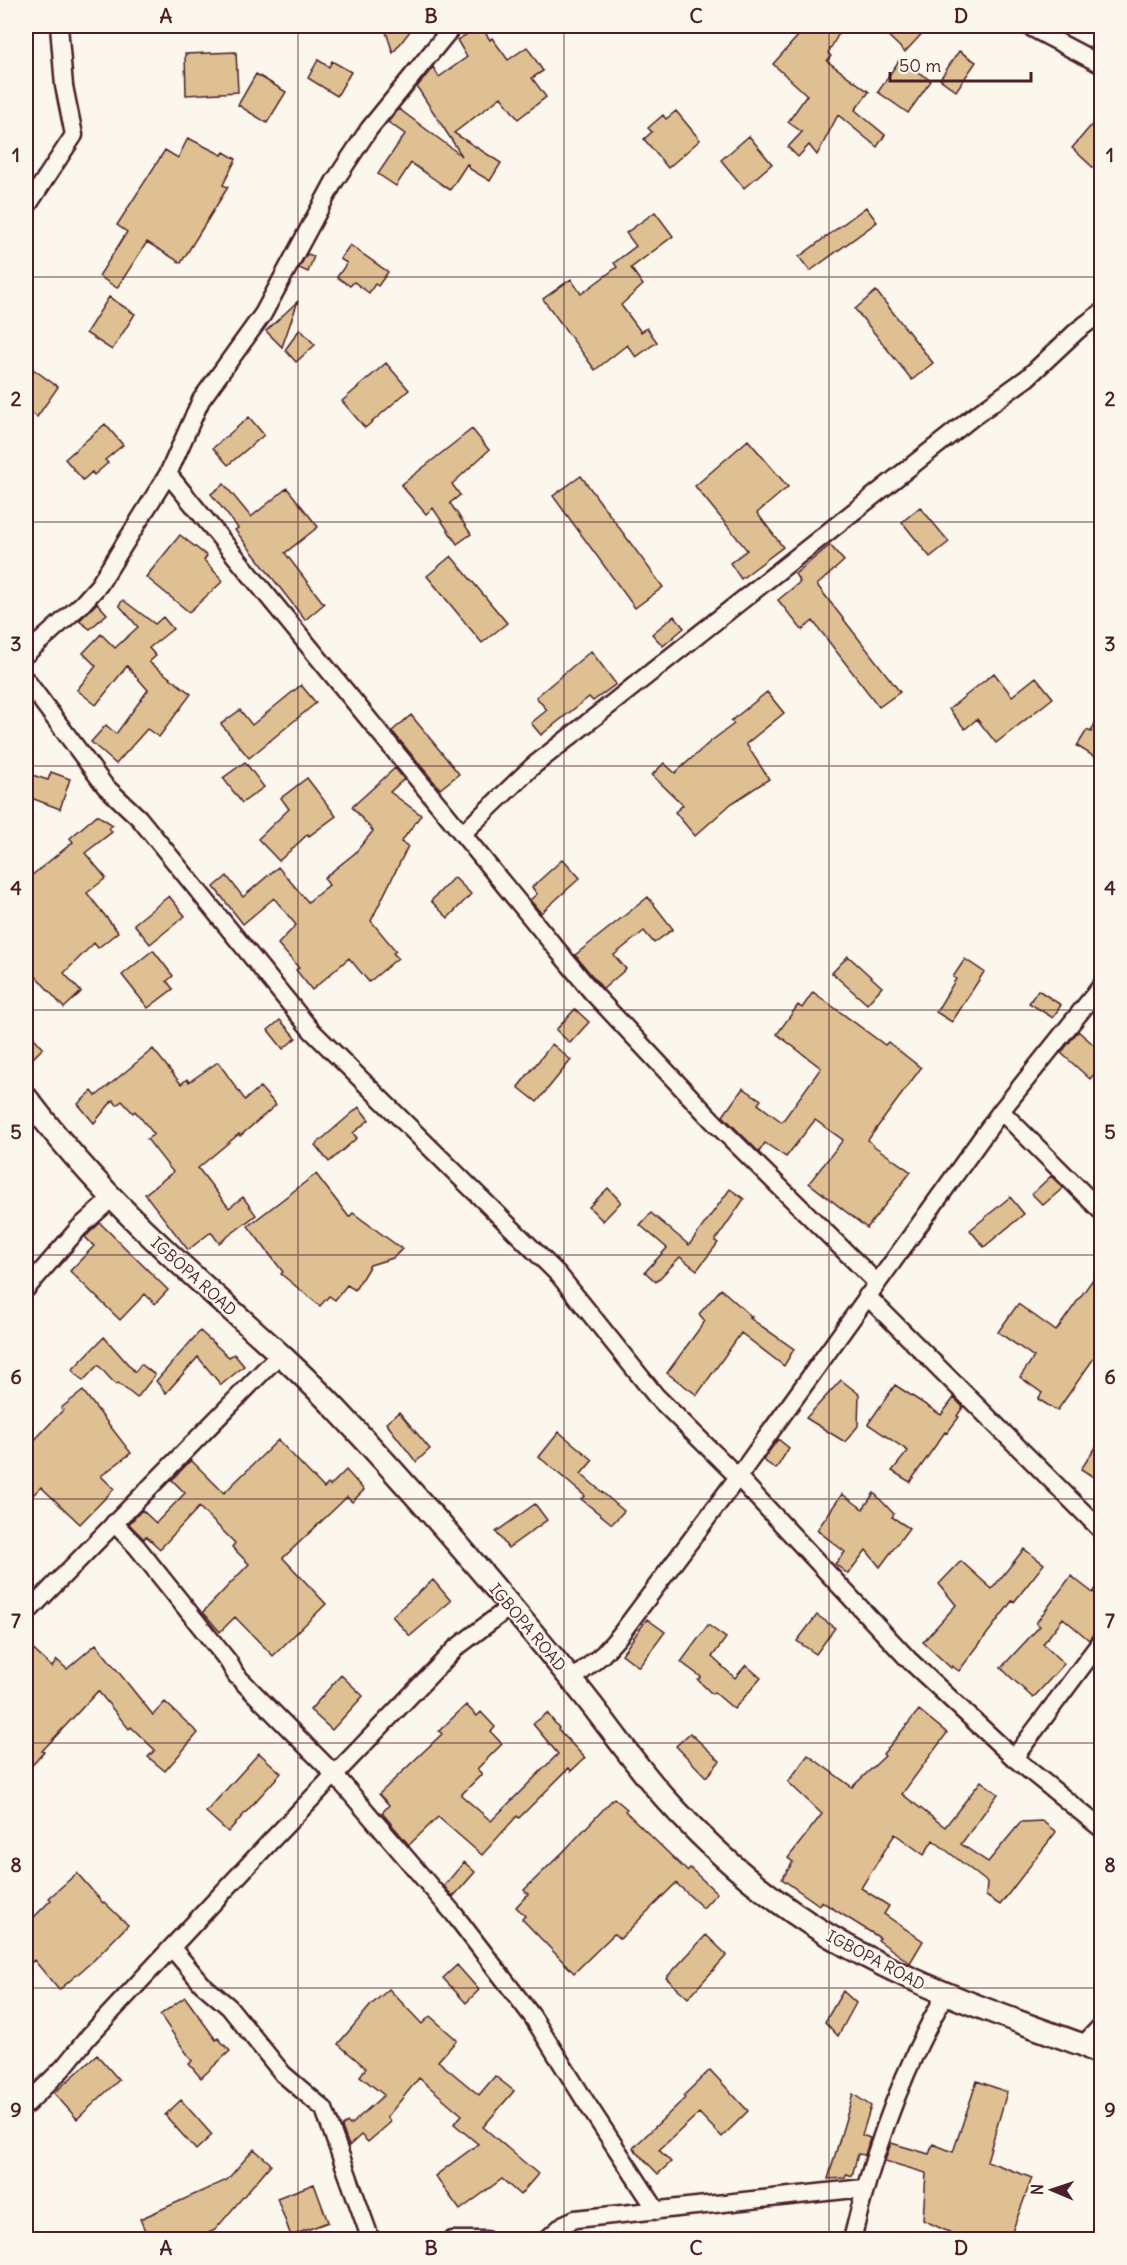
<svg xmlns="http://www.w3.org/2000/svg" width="1127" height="2265" font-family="Delius,sans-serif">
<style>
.building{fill:#dec092;stroke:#4a1f2b;stroke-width:1.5}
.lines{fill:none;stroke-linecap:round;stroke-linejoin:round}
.minor-casing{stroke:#4a1f2b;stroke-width:21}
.tertiary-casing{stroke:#4a1f2b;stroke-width:26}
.minor{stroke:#fbf7ec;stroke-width:16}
.tertiary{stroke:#fbf7ec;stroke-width:21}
.grid{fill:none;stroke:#4a1f2b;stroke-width:1.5;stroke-opacity:0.55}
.labels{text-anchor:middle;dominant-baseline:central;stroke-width:4.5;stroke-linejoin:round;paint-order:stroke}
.street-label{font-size:16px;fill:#4a1f2b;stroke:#fbf7ec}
.neatline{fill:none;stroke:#4a1f2b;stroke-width:2}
.grid-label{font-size:20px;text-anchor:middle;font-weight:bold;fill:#4a1f2b}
</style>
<rect width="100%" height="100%" fill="#fbf7ec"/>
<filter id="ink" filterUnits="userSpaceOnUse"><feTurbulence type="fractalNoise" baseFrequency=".0167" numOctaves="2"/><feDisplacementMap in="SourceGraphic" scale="12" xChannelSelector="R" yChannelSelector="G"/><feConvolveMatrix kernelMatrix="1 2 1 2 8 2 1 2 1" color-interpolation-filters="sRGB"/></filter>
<g filter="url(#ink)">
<path class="building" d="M 384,26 L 414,26 L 393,53 Z
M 481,26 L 490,40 L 492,38 L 508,60 L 527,47 L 543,71 L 532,78 L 546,97 L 518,119 L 501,97 L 454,133 L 501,163 L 490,181 L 470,169 L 467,164 L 450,190 L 411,163 L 396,186 L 378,174 L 405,134 L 388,122 L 399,109 L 462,156 L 417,87 L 433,67 L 439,77 L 467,57 L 457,40 Z
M 807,26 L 843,26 L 828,53 L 831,56 L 827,61 L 869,92 L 855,110 L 885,135 L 877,147 L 838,115 L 817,155 L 809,145 L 798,157 L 788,147 L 802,132 L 788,122 L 807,95 L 773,64 Z
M 878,26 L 929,26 L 905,52 Z
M 959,51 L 976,62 L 956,91 L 940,79 Z
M 236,52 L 238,92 L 186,95 L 185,54 Z
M 900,59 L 931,81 L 908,113 L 878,92 Z
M 318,60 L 329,67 L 332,61 L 351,72 L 337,96 L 308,78 Z
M 256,74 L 286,92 L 267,123 L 238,105 Z
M 676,111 L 700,140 L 668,168 L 644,139 L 652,132 L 648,128 L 663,115 L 666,119 Z
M 1101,114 L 1101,175 L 1072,148 Z
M 749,136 L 772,164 L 744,188 L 721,160 Z
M 188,138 L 222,155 L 224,152 L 236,159 L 223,185 L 228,187 L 181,263 L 147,242 L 117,288 L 99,276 L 127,232 L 117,225 L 165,150 L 178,158 Z
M 866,207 L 877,222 L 810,271 L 799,257 Z
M 655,212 L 673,236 L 631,268 L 643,285 L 621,305 L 641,332 L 647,328 L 657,342 L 636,357 L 627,345 L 595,370 L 543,299 L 571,279 L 581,294 L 617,267 L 614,263 L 636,246 L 626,233 Z
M 350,245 L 388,272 L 378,286 L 375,284 L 369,293 L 354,282 L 350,286 L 337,277 L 347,263 L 340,259 Z
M 307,254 L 314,256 L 308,272 L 299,268 Z
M 876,291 L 933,363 L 912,380 L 855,309 Z
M 109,297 L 135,314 L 112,350 L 86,333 Z
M 298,301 L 282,347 L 266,331 Z
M 300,329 L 315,345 L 296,362 L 285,350 Z
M 386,363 L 409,390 L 365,428 L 342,401 Z
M 26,364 L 58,387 L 37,417 L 26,409 Z
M 249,417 L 264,435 L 228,465 L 213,448 Z
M 105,424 L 123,445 L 105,460 L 108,463 L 94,475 L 92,472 L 83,480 L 65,459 Z
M 472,429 L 489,450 L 452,484 L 460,495 L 450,503 L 471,534 L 457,544 L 433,508 L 426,514 L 401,485 Z
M 748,440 L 788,487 L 757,513 L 783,547 L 741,579 L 730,563 L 747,550 L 695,486 Z
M 581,476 L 663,587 L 635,608 L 553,496 Z
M 224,484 L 251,517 L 287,488 L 318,527 L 285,553 L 324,604 L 305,620 L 235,530 L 238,528 L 211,494 Z
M 920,507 L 949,542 L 930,557 L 902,522 Z
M 180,535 L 207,556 L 204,560 L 223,581 L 189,612 L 146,577 Z
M 830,545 L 844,561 L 817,585 L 900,692 L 879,707 L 813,621 L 802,630 L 778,600 L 800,582 L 795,574 Z
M 451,556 L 507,623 L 482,643 L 427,576 Z
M 123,600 L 155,624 L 163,617 L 173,629 L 149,648 L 156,656 L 149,662 L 191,694 L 159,737 L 147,729 L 116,764 L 91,742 L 106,725 L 116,734 L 148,690 L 127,666 L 96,705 L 77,690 L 96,666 L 83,653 L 101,634 L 115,648 L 138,627 L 119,605 Z
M 97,603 L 107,614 L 90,629 L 79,621 Z
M 674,616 L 684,628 L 663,646 L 652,634 Z
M 591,651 L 616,684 L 593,701 L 589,697 L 541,735 L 531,723 L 547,710 L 536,697 Z
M 994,673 L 1012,696 L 1036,677 L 1053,698 L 996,743 L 977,719 L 965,729 L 949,709 Z
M 301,685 L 316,703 L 249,758 L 221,724 L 240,710 L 252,725 Z
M 767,692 L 784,713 L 746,744 L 769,779 L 732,803 L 695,836 L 675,812 L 683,805 L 652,775 L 664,763 L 675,773 L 711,741 L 734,724 L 731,721 Z
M 1101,710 L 1101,761 L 1077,746 L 1087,730 L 1091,732 Z
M 411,715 L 459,774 L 440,789 L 392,731 Z
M 245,762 L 264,787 L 242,803 L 223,778 Z
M 395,768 L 404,779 L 390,792 L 421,815 L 401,842 L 408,846 L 371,921 L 396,951 L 393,953 L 398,958 L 369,982 L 349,958 L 312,990 L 296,970 L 299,968 L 278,944 L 296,925 L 274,898 L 243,924 L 214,887 L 227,876 L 243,897 L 278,867 L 308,902 L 329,885 L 324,878 L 355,853 L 373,831 L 352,807 Z
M 51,772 L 70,779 L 60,809 L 26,796 L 26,773 L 48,780 Z
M 307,778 L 336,816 L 309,836 L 308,834 L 279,861 L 258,839 L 289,809 L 281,798 Z
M 97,815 L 113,825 L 109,828 L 112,832 L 85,853 L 106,878 L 87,893 L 118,932 L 98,948 L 94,943 L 64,973 L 81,992 L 64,1008 L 26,965 L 26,880 L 73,842 L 70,838 Z
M 563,859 L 580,878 L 541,913 L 530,900 L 537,894 L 532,887 Z
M 454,877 L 471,894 L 448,918 L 431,901 Z
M 169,896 L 185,916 L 150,944 L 134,924 Z
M 648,897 L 673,929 L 654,943 L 644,931 L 614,955 L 626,969 L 603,989 L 575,955 Z
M 153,950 L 173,976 L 167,981 L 173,989 L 148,1008 L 122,975 Z
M 848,956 L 882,987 L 867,1004 L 832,973 Z
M 965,959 L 984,972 L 952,1022 L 936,1012 L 956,979 L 953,977 Z
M 1038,990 L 1061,1005 L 1053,1018 L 1029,1003 Z
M 813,992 L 885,1045 L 888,1042 L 921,1068 L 868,1140 L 874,1146 L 911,1172 L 867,1228 L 809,1183 L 843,1140 L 815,1120 L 786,1157 L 765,1143 L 759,1152 L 723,1116 L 743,1088 L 761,1100 L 758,1104 L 782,1122 L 821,1068 L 777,1034 L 798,1005 L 802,1008 Z
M 575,1009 L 589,1022 L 570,1043 L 556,1030 Z
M 280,1020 L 296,1038 L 283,1049 L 268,1030 Z
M 26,1029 L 43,1048 L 26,1065 Z
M 1078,1031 L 1101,1051 L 1101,1066 L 1090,1079 L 1061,1053 Z
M 552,1044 L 571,1060 L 537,1102 L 518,1087 Z
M 153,1049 L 181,1084 L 187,1079 L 189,1082 L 218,1062 L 245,1100 L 260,1087 L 276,1105 L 240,1136 L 239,1134 L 198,1168 L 229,1208 L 243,1197 L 256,1215 L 219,1243 L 211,1232 L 188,1250 L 145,1194 L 173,1172 L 147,1139 L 154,1134 L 135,1111 L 133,1113 L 122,1101 L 117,1105 L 113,1100 L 94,1123 L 78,1104 L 92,1091 L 96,1096 Z
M 359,1107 L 369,1120 L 353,1133 L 357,1138 L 329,1162 L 315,1145 Z
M 316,1174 L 349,1217 L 353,1213 L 402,1249 L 393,1258 L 370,1265 L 355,1290 L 347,1285 L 335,1300 L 329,1296 L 320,1306 L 281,1274 L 283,1272 L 248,1226 Z
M 1051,1176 L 1063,1188 L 1043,1205 L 1032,1194 Z
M 608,1188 L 621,1202 L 603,1221 L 589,1207 Z
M 730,1189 L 744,1199 L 715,1241 L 718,1243 L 697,1270 L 680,1257 L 656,1282 L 645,1272 L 667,1248 L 640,1225 L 651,1213 L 689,1245 Z
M 1010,1197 L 1024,1214 L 984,1247 L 970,1230 Z
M 100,1223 L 168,1290 L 155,1304 L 145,1294 L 120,1320 L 70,1271 L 94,1246 L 85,1237 Z
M 1101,1268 L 1101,1348 L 1057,1411 L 1038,1399 L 1042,1393 L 1020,1377 L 1034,1357 L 998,1332 L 1018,1304 L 1056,1331 Z
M 721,1289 L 752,1317 L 750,1318 L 794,1349 L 784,1366 L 741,1333 L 697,1395 L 667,1373 L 705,1321 L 699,1314 Z
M 200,1331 L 229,1357 L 234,1354 L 244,1366 L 221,1385 L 198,1357 L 166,1393 L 156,1381 Z
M 104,1337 L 135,1372 L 141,1364 L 155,1375 L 137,1398 L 118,1383 L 116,1385 L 98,1365 L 83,1381 L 72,1370 Z
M 841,1380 L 859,1394 L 858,1426 L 845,1442 L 806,1418 Z
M 895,1385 L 941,1415 L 954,1398 L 963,1407 L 957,1416 L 959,1417 L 947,1433 L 945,1432 L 910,1482 L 892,1471 L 908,1451 L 868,1424 Z
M 83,1391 L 131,1453 L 101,1476 L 114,1489 L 80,1524 L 41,1487 L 26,1502 L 26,1449 L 63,1410 L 61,1408 Z
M 399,1412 L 430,1449 L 416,1462 L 386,1423 Z
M 559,1432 L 593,1460 L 581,1474 L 624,1511 L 612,1524 L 581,1499 L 585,1496 L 539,1457 Z
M 778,1439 L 789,1448 L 776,1469 L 763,1460 Z
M 278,1440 L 324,1488 L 328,1484 L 330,1486 L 346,1470 L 364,1490 L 352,1502 L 347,1497 L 283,1558 L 326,1604 L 273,1656 L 235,1617 L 220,1632 L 203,1612 L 249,1564 L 232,1547 L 235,1543 L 199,1507 L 160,1549 L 146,1536 L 144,1539 L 129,1524 L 142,1510 L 156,1523 L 185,1493 L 172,1480 L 191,1460 L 224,1493 Z
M 1101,1440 L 1101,1482 L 1081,1469 Z
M 874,1493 L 894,1514 L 892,1517 L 909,1528 L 880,1567 L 866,1550 L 848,1574 L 835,1564 L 845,1552 L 817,1530 L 842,1494 L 863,1509 Z
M 535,1504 L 547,1520 L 508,1548 L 496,1532 Z
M 1024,1549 L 1044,1564 L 1014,1602 L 1012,1601 L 959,1671 L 952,1666 L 951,1668 L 923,1642 L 956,1605 L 939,1584 L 961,1561 L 992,1589 Z
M 1071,1576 L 1093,1593 L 1101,1581 L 1101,1630 L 1094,1633 L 1089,1640 L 1063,1618 L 1043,1644 L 1064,1664 L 1033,1698 L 1001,1668 L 1040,1626 L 1036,1623 Z
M 433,1580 L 451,1601 L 410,1636 L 392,1616 Z
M 817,1615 L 835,1628 L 816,1654 L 797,1641 Z
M 647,1619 L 665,1632 L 639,1667 L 622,1654 Z
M 708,1625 L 726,1638 L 712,1657 L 735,1678 L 746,1665 L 761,1678 L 734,1709 L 714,1692 L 712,1694 L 698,1680 L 701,1677 L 681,1662 Z
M 26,1643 L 52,1667 L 57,1660 L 67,1669 L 96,1644 L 153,1715 L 165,1702 L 198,1733 L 165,1771 L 148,1757 L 155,1750 L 131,1727 L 129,1729 L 98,1691 L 42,1751 L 44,1752 L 26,1772 L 26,1735 L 30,1740 L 33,1737 L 26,1730 Z
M 341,1675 L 363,1696 L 332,1730 L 310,1710 Z
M 466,1705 L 477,1716 L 481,1712 L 495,1727 L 491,1732 L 502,1744 L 477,1769 L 482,1774 L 461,1795 L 491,1821 L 558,1754 L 533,1724 L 547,1713 L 559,1728 L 558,1729 L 585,1758 L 571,1771 L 569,1768 L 519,1818 L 517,1816 L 482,1855 L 438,1817 L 409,1845 L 382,1813 L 389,1805 L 379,1794 L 442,1734 L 439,1731 Z
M 919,1710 L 947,1733 L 902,1794 L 945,1827 L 981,1781 L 998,1794 L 961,1844 L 988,1862 L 1021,1822 L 1042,1821 L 1056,1832 L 1000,1905 L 986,1896 L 987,1882 L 933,1840 L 924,1855 L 895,1834 L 861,1888 L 889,1906 L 884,1914 L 923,1941 L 910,1963 L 878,1940 L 880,1938 L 821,1901 L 819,1905 L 782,1879 L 793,1862 L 788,1858 L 822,1814 L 788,1782 L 808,1755 L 852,1787 L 885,1756 L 883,1754 Z
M 690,1733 L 720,1761 L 706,1777 L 676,1746 Z
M 259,1753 L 281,1773 L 228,1832 L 206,1812 Z
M 614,1798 L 627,1809 L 625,1811 L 687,1871 L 690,1868 L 717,1893 L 703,1908 L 676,1883 L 620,1939 L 614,1934 L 574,1973 L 522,1919 L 525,1916 L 516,1907 L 528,1894 L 524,1890 L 564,1851 Z
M 464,1862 L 475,1872 L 453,1897 L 444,1886 Z
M 77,1873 L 103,1903 L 104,1902 L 128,1925 L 94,1960 L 59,1990 L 34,1960 L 26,1968 L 26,1925 L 51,1900 L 49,1898 Z
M 706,1935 L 727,1955 L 688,1998 L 666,1978 Z
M 457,1965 L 479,1990 L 466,2003 L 443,1978 Z
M 389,1989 L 422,2024 L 430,2016 L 457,2040 L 438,2061 L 479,2095 L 495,2076 L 514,2091 L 483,2127 L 538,2174 L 520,2195 L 502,2179 L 460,2210 L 435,2176 L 478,2144 L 454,2124 L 462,2115 L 419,2078 L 387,2117 L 391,2122 L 368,2142 L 361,2135 L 349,2146 L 342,2127 L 347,2122 L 350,2125 L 384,2095 L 360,2076 L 366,2068 L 338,2044 L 371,2005 Z
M 843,1991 L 856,2003 L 838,2036 L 825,2022 Z
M 185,1997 L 216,2040 L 218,2038 L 230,2051 L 201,2078 L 189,2064 L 192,2061 L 160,2015 Z
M 97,2055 L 119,2080 L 77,2119 L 54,2093 Z
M 710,2070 L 748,2111 L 722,2137 L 699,2113 L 659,2150 L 671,2162 L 658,2174 L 633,2148 L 685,2098 L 683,2096 Z
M 977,2081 L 1007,2092 L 987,2161 L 1032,2178 L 1009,2240 L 966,2240 L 923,2220 L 926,2173 L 885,2161 L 891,2143 L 929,2154 L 933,2144 L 953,2152 Z
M 853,2094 L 871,2106 L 862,2135 L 870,2138 L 865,2155 L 858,2154 L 852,2176 L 847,2174 L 845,2178 L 828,2179 Z
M 181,2100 L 212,2135 L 196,2150 L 165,2115 Z
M 254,2149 L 271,2164 L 215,2230 L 193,2240 L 149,2240 L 140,2219 L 227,2180 Z
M 314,2184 L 328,2222 L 291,2236 L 277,2198 Z"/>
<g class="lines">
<defs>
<path id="minor" d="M 1028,26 L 1102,65
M 26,208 L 74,135 L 64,86 L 59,26
M 168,474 L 591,991 L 713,1121 L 877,1283
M 26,654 L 82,604 L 99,585 L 168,474 L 201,400 L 263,314 L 334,182 L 369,129 L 453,26
M 26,680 L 105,786 L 139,818 L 311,1030 L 559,1275 L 656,1396 L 738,1477 L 909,1660 L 1014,1758
M 462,834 L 533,766 L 973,417 L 1027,378 L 1078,330 L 1102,312
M 1001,1111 L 1102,1212
M 26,1289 L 79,1228 L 112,1198
M 867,1296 L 1102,1531
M 114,1523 L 137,1547 L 228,1661 L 236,1675 L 335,1775 L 454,1914 L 532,2016 L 584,2099 L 657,2211
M 26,1614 L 281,1353
M 1102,1640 L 1014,1758 L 1102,1829
M 572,1680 L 603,1654 L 620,1635 L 738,1477 L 1001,1111 L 1102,985
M 172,1948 L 202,1984 L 229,2007 L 283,2074 L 324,2109 L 371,2240
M 1083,2045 L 1102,2025
M 26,2105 L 63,2068 L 89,2036 L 268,1844 L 456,1648 L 511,1606
M 452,2240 L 486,2240
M 546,2240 L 564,2224 L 575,2219 L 864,2188
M 852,2240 C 872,2155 902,2071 945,1995"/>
<path id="tertiary" d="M 26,1097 C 67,1151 113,1201 162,1247 C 220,1302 282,1352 337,1410 C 418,1496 495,1586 570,1678 C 603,1717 631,1760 664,1797 C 693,1829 726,1861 759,1887 C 857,1966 967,2003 1083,2045 L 1102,2055"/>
</defs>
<use href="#minor" class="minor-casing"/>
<use href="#tertiary" class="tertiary-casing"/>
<use href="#minor" class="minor"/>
<use href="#tertiary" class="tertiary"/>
</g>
</g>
<path class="grid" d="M 298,26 L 298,2240M 564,26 L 564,2240M 829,26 L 829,2240M 26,277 L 1102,277M 26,522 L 1102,522M 26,766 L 1102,766M 26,1010 L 1102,1010M 26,1255 L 1102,1255M 26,1499 L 1102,1499M 26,1743 L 1102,1743M 26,1988 L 1102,1988"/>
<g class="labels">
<g class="street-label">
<text transform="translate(194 1276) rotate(42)">IGBOPA ROAD</text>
<text transform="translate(528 1627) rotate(50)">IGBOPA ROAD</text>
<text transform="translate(876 1960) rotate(28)">IGBOPA ROAD</text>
</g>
</g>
<rect width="1127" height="2265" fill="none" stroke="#fbf7ec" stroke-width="66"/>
<g transform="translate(1052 2190) rotate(272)" stroke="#fbf7ec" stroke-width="4.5" paint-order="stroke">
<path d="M0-4.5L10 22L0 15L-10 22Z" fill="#4a1f2b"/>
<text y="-9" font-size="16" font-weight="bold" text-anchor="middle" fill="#4a1f2b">N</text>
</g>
<path d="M890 72v9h141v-9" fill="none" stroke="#4a1f2b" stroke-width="3"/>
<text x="899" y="72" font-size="18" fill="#4a1f2b" stroke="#fbf7ec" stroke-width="4.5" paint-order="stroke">50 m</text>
<rect x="33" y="33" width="1061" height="2199" class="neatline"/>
<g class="grid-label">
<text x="166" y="23">A</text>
<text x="431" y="23">B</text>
<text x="696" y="23">C</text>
<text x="961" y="23">D</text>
<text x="16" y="162">1</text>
<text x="1110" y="162">1</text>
<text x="16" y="406">2</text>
<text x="1110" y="406">2</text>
<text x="16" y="651">3</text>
<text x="1110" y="651">3</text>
<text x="16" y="895">4</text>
<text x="1110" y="895">4</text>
<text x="16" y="1139">5</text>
<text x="1110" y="1139">5</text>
<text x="16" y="1384">6</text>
<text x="1110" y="1384">6</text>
<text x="16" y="1628">7</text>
<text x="1110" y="1628">7</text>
<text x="16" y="1872">8</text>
<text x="1110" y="1872">8</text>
<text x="16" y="2117">9</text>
<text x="1110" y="2117">9</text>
<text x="166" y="2255">A</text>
<text x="431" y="2255">B</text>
<text x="696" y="2255">C</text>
<text x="961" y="2255">D</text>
</g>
</svg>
